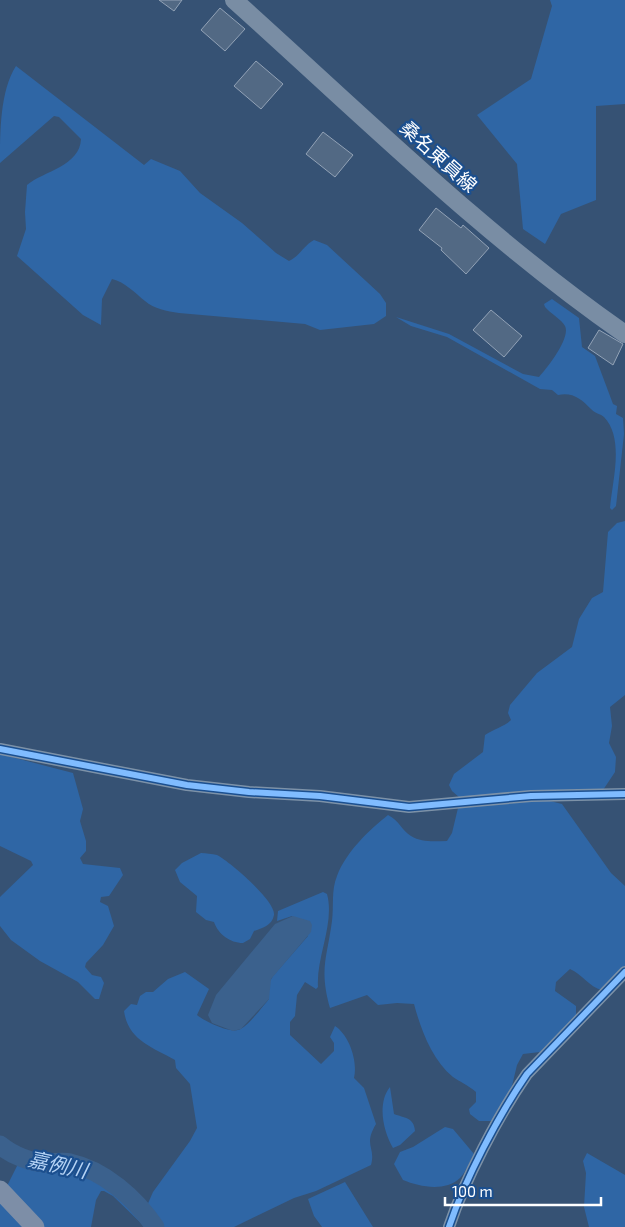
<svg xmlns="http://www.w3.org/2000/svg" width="625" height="1227" font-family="'Exo 2','Noto Sans JP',sans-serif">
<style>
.green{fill:#2f66a5}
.water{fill:#3b618d}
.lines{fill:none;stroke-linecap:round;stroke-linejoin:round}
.river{stroke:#3b618d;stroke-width:19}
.building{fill:#526984;stroke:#92a2b6}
.minor{stroke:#7d92a8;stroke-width:12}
.secondary{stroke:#798da4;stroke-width:18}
.primary{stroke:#7d8ea7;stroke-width:19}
.cycleway-casing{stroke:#1b4f8f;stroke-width:9}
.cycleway{stroke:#80bcff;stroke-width:6}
.labels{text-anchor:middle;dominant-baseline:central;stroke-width:4.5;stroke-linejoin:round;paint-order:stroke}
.street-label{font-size:19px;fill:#fff;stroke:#1b4f8f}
.water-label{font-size:20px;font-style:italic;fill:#b5d3f5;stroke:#1b4f8f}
</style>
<rect width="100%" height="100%" fill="#365274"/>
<path class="green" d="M 550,0 L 625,0 L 625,104 L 596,106 L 596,200 L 561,214 L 545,244 L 523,229 L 517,164 L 477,115 L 531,79 L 552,6 Z
M 16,66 L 144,165 L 151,159 L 180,171 L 200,193 L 242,223 L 276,253 L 289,261 C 300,256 303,246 314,240 L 327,245 L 380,294 L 386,303 L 386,316 L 374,324 L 320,330 L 305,324 L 179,313 C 167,311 154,309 145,301 C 135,293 125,282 112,279 L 102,299 L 101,325 L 83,315 L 17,256 L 26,229 L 25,212 L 27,185 C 44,171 80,166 81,139 L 59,117 L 54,116 L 0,163 C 0,132 0,91 16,66 Z
M 552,299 L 579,318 L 582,347 L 595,356 L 613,404 L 617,406 L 616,414 L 623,418 L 624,434 L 616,506 L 612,510 L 610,508 C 612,482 625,439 604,417 C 601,414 594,413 591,409 C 581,399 573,392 558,395 L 552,390 L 540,389 L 447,337 L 411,326 L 396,317 L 449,334 L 523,374 L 539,377 C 547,368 571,338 565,326 C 562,320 550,313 545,307 L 544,304 Z
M 625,521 L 625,695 L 610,707 L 612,726 L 609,743 L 616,757 L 615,772 L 603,790 L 460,798 L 452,791 L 449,785 L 454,774 L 483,752 L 485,735 C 494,729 505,726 511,720 L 508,713 L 510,705 L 537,673 L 572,647 L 579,619 L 592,598 L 603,592 L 608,532 L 617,523 Z
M 0,754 L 73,773 L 83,809 L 80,821 L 86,841 L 86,851 L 80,858 L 83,864 L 120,868 L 123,875 L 109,896 L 101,897 L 100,902 L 108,906 L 114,926 L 103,945 L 86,963 L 85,967 L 92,975 L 101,977 L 104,983 L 99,999 L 95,999 L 78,982 L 40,961 L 11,940 L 0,926 L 0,897 L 33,865 L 31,861 L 0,846 Z
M 546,800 L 562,804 L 611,873 L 625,886 L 625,966 L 602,990 C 589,987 582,974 570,969 L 556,982 L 555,991 L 576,1006 L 576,1017 L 540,1052 L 523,1054 L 517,1065 L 511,1090 L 492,1121 L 479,1121 L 470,1114 L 469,1109 L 476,1102 L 476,1092 C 468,1085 460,1082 453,1077 C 432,1060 421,1030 414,1004 L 397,1003 L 378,1005 L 367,995 L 330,1008 C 319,969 327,958 332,921 C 334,907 331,890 337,876 C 346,852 369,830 388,815 C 399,820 402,831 411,836 C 422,843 435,841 447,841 L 452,833 L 458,808 Z
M 201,853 C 206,853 212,854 217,855 C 229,861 276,901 274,915 C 272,926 262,928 254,931 L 250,939 L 243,943 C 230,943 218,934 214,922 L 206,920 L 196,912 L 197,896 L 180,882 L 175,870 L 182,863 Z
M 323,892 L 327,894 C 335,923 316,957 318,987 L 316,989 L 305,982 L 297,995 L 295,1016 L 290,1022 L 290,1035 L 321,1064 L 334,1051 L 334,1043 L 330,1037 L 335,1026 C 349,1035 358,1061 354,1078 L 364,1088 L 376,1124 C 363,1146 376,1147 371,1165 L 316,1191 L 294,1198 L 234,1227 L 162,1227 L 146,1208 L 153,1192 L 190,1141 L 197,1128 L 190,1084 L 176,1068 L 175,1060 C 152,1047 128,1040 124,1011 L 131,1004 L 137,1005 L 140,996 L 146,992 L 153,992 L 168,979 L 185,972 L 209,989 L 197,1015 C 204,1021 229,1033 238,1030 C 247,1028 263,1006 269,999 L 269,983 L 273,976 L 308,936 L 292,916 L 277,921 L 278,911 Z
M 390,1087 L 394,1114 C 404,1118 414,1117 415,1131 L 400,1145 L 393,1148 C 383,1131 377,1103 390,1087 Z
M 445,1127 L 453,1129 L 474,1154 C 470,1161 466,1172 460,1178 C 445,1192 420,1187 403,1180 L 394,1164 L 400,1152 L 413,1147 Z
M 587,1153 L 625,1175 L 625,1227 L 589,1227 L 584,1207 L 586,1173 L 583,1161 Z
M 18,1164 L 72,1167 L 99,1177 L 141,1214 L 149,1227 L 145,1227 L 113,1196 L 104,1191 L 101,1191 L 96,1200 L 91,1227 L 43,1227 L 6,1188 Z
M 345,1182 L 373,1227 L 322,1227 L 314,1216 L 308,1199 Z
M 0,1200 L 28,1227 L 0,1227 Z"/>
<path class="water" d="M 293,916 L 310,921 L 312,925 L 311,932 L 271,979 L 269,999 L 241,1029 L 233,1031 L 212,1023 L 208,1015 L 216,995 L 275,924 Z"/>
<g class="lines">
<path class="river" d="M 0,1145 C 12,1155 31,1163 47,1163 C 55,1163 63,1161 70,1163 C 104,1170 136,1199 155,1227"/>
</g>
<path class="building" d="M 159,0 L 182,0 L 174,11 Z
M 220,8 L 245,29 L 225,51 L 201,30 Z
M 256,61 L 283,84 L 261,109 L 234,86 Z
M 323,132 L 353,155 L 335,177 L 306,154 Z
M 436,208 L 461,228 L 463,225 L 489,248 L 466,274 L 441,250 L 442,248 L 419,230 Z
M 491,310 L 522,336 L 504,357 L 473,330 Z
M 599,330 L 623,344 L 613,365 L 588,348 Z"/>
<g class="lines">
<path class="minor" d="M 0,749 L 187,785 L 249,792 L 320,796 L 409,807 L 531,796 L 625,794
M 449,1227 C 465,1179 498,1116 527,1074 L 625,972"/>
<path class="secondary" d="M 234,0 C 361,114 484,236 625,334"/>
<path class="primary" d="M 0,1190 L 35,1227"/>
<defs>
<path id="cycleway" d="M 0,749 L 187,785 L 249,792 L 320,796 L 409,807 L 531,796 L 625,794
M 449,1227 C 465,1179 498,1116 527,1074 L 625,972"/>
</defs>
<use href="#cycleway" class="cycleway-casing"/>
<use href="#cycleway" class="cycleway"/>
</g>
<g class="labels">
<g class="street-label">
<text transform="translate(439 156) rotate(42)">桑名東員線</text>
</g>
<g class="water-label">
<text transform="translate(58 1164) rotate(12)">嘉例川</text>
</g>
</g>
<path d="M445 1197v8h156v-8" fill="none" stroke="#ffffff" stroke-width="2.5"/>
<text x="452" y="1197" font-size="15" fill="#ffffff" stroke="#1b4f8f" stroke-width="4" paint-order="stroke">100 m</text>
</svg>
